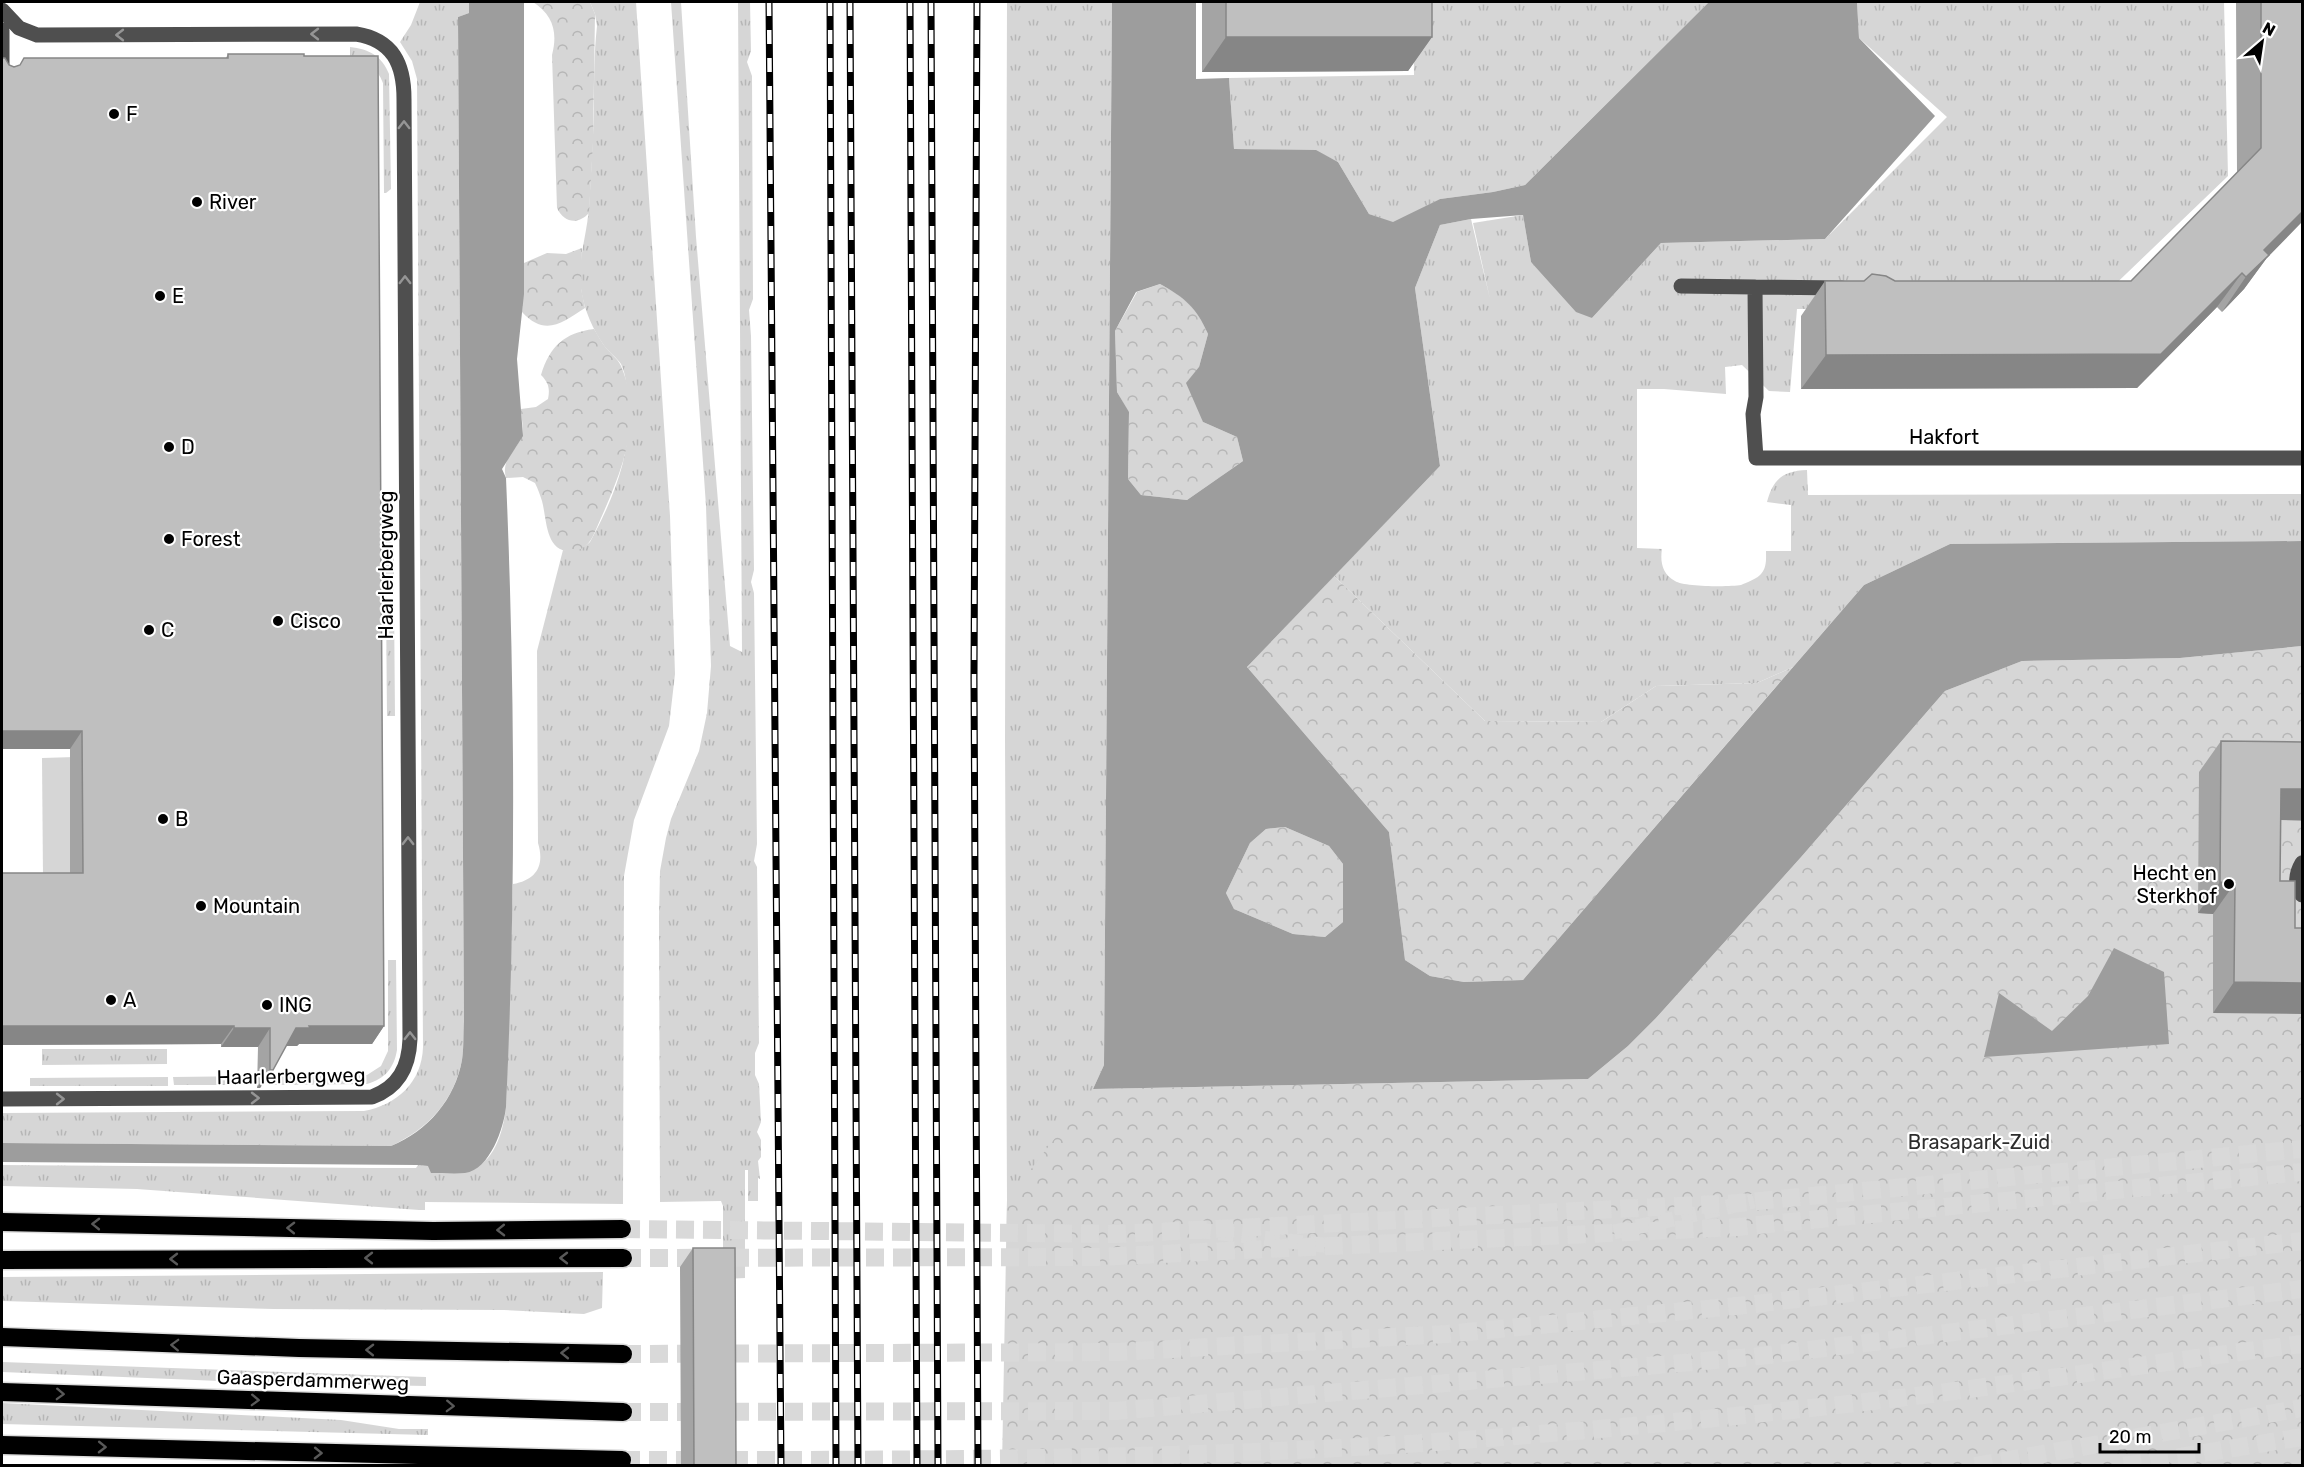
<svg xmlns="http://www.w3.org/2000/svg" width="2304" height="1467" font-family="Rubik,sans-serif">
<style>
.grass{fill:url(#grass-tufts)}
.forest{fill:url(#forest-crowns)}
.garden{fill:#d6d6d6}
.water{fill:#9d9d9d;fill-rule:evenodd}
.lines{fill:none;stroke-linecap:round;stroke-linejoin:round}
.minor-tunnel{stroke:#d9d9d9;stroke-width:15;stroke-dasharray:15 8;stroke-linecap:butt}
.highway-tunnel{stroke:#d9d9d9;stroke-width:18;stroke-dasharray:18 9;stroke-linecap:butt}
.highway-casing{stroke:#dbdbdb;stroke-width:21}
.minor{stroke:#4f4f4f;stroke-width:15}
.highway{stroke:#000;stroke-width:18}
.rail-casing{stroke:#000;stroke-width:7}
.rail{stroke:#fff;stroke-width:4.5;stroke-dasharray:14;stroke-linecap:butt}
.wall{fill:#a4a4a4}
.shaded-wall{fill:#868686}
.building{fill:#bfbfbf;stroke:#868686;stroke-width:1.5}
.oneway{stroke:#959595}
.oneway2{stroke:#595959}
.poi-dot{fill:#000;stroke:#fff;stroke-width:2}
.labels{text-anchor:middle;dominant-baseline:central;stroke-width:4.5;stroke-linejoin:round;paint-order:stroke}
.poi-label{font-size:20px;fill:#000;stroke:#fff;text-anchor:start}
.street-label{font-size:20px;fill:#000;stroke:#fff}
.park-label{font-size:20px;fill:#2d2d2d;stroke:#fff}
</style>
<defs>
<pattern id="grass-tufts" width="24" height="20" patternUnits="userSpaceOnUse" patternTransform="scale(1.5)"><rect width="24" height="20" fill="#d6d6d6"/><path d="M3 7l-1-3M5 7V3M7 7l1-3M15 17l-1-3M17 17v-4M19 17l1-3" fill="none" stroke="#b6b6b6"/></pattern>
<pattern id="forest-crowns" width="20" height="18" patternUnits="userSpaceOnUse" patternTransform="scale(1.5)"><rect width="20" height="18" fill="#d6d6d6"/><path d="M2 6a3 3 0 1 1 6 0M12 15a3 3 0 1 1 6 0" fill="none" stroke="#b6b6b6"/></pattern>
</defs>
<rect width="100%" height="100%" fill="#fff"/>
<path class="grass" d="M 420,2 L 469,2 L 469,13 L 458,17 L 464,1023 C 463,1035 464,1047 462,1060 C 454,1101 428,1129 391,1146 L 2,1143 L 2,1113 L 364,1111 C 397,1105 422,1082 423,1047 L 417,79 L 412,61 L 400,42 L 411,25 Z
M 590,2 L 636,2 L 670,516 L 675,674 L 669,726 L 634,820 L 624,876 L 623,1204 L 425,1202 L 425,1210 L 419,1210 L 137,1189 L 2,1186 L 2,1165 L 371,1168 L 416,1168 L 418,1165 L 429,1166 L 432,1173 C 445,1172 461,1173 474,1168 C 496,1160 504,1127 506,1107 L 513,884 C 536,880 545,866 538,843 L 537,651 L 563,550 C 574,551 581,550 590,542 C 614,498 633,451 628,400 C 627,389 626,374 621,364 C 617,358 610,353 605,347 C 593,330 584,310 581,289 C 577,261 587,235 589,208 C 591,174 593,141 594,108 C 594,80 594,53 597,26 L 595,14 Z
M 671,2 L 681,2 L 696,237 L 730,646 L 742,652 L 738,2 L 750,2 L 751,51 L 747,62 L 752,76 L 753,299 L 749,310 L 751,336 L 754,570 L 751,582 L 754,593 L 757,844 L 754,861 L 757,867 L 759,1043 L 755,1053 L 755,1075 L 759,1084 L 761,1122 L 757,1132 L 761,1140 L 761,1157 L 758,1161 L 760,1179 L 758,1178 L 758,1201 L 748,1201 L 748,1170 L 745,1170 L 745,1278 L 723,1279 L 723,1206 L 721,1201 L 660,1202 L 659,917 L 660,871 L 666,838 L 671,819 L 699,751 L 707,713 L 711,666 L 706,506 Z
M 1007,2 L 1112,2 L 1104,1065 L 1093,1089 L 2302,1465 L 1004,1466 L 1007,1200 L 1005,739 Z
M 1413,2 L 1709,2 L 1525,185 L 1493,192 L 1440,199 L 1393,223 L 1369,214 L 1338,162 L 1316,151 L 1234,149 L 1229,78 L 1414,75 Z
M 1857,2 L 2224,2 L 2228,176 L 2101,298 L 1949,308 L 1797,309 L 1790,392 L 1769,391 L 1742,365 L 1725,367 L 1726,394 L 1664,389 L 1637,389 L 1637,548 L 1662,549 C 1660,561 1662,574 1675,581 C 1684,587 1730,587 1741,585 C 1746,583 1758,578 1761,574 C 1767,567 1766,559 1766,551 L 1791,551 L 1791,505 L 1767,502 C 1773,479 1783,471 1807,470 L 1808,495 L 2302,494 L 2302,541 L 1950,544 L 1864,585 L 1793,667 L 1757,683 L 1656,686 L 1601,722 L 1485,721 L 1334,576 L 1440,466 L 1415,288 L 1440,225 L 1471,219 L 1490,299 L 1473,223 L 1523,215 L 1531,262 L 1592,318 L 1661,243 L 1825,239 L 1947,117 L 1859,38 Z
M 350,47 C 369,49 382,56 389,74 L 391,189 L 386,193 L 384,193 L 383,83 C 378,69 365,57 350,56 Z
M 386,541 L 392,543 L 394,547 L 394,596 L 386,596 Z
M 394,601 L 395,716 L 387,716 L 386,602 Z
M 388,960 L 396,960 L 397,1050 C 394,1068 385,1079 367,1084 L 268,1085 L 268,1076 L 367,1075 L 381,1066 L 388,1051 Z
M 42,1049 L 167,1049 L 167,1064 L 42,1065 Z
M 263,1076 L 263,1085 L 174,1085 L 173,1077 Z
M 168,1077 L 168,1086 L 30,1086 L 30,1078 Z
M 603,1272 L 602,1308 L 584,1314 L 504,1310 L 274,1309 L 2,1301 L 2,1277 Z
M 2,1362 L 426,1377 L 426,1386 L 267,1383 L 2,1372 Z
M 2,1403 L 302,1418 L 341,1420 L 399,1429 L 428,1429 L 428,1435 L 2,1424 Z"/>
<path class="forest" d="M 533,2 L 590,2 L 595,14 L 593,143 L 589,213 C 578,225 564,223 557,208 L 552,55 C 558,32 553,15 533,2 Z
M 582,248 L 581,288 L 585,308 C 562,323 545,337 522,312 L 524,263 L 547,253 L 566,254 Z
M 1160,284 C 1186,298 1196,307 1208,334 L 1199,367 L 1203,422 L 1237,437 L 1243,461 L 1187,500 L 1141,495 L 1128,479 L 1129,413 L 1117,392 L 1115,331 L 1137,292 Z
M 594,329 C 598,335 601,342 606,348 C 611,354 618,359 621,366 C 646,425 617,481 594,534 C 590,543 584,550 573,551 C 545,554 547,519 542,501 C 540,495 538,489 535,483 L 523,477 L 506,478 C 501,460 514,453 521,438 C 525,431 521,417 521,409 L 536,407 L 548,399 C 550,389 549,383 541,375 C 550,346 564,333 594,329 Z
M 1334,576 L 1485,721 L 1601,722 L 1656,686 L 1757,683 L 1793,667 L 1523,980 L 1464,982 L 1430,976 L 1405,960 L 1389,832 L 1247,667 Z
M 2302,646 L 2302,1465 L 1002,1466 L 1007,1200 L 1093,1089 L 1588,1079 L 1628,1046 L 1656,1018 L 1802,856 L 1945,691 L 2022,661 L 2180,658 Z
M 1285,827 L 1329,846 L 1343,864 L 1343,922 L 1325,937 L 1293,934 L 1234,909 L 1226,893 L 1250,843 L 1266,829 Z"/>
<path class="garden" d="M 75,757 L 76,878 L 43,878 L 42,758 Z"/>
<path class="water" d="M 469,2 L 524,2 L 524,294 L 517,359 L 523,436 L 502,469 L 506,478 C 515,688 516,897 506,1107 C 504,1127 490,1170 465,1173 C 455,1174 442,1173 431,1173 L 428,1166 L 418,1165 L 2,1162 L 2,1143 L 391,1146 C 428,1131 455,1099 462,1060 C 464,1047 463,1035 464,1022 L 458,17 L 469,13 Z
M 1112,2 L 1196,2 L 1196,79 L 1229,78 L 1234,149 L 1316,150 L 1338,162 L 1369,214 L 1393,222 L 1440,199 L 1493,192 L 1525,185 L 1709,2 L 1857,2 L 1859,38 L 1935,116 L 1825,239 L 1661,243 L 1592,318 L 1576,312 L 1531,262 L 1523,215 L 1471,219 L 1440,225 L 1415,288 L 1440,466 L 1247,667 L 1389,832 L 1405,960 L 1430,976 L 1464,982 L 1523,980 L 1864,585 L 1950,544 L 2302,541 L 2302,646 L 2180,658 L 2022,661 L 1945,691 L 1802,856 L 1656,1018 L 1628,1046 L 1588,1079 L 1093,1089 L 1104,1065 ZM 1160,284 C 1185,298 1196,307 1208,334 L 1199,367 L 1186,383 L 1203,422 L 1237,437 L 1243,461 L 1187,500 L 1141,495 L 1128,479 L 1129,412 L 1117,392 L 1115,331 L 1136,292 ZM 1285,827 L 1329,846 L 1343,864 L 1343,922 L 1325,937 L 1293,934 L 1234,909 L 1226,893 L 1250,843 L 1266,829 Z
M 2114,948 L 2164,972 L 2169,1044 L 1984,1057 L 1999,993 L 2052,1031 L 2088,996 Z"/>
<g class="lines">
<path class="minor-tunnel" d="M 1196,1230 L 1331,1246
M 1614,1232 L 1754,1201"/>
<path class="highway-tunnel" d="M 622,1229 L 1117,1234 L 1196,1230 L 1738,1203 L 2302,1149
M 623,1258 L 1097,1257 L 1738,1227 L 2302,1172
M 623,1354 L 1116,1352 L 1447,1334 L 1746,1305 L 2302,1241
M 623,1412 L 1116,1411 L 1752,1357 L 2302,1289
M 622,1460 C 907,1460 1193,1461 1477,1439 C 1610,1429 1742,1416 1874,1401 C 2017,1384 2160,1362 2302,1344
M 1975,1466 L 2302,1408
M 2124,1466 L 2302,1437"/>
<defs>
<path id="highway" d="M 2,1222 L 433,1231 L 622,1229
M 2,1260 L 623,1258
M 2,1337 L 299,1348 L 623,1354
M 2,1392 L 623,1412
M 2,1445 L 622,1460"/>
</defs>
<use href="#highway" class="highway-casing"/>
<path class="minor" d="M 2,10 L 19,28 L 37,35 L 356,34 C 393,40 404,64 404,99 L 410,1039 C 409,1067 399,1087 372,1097 L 2,1099
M 2,30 L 2,75
M 1681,286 L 1755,287
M 1842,288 L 1755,287 L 1756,397 L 1753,414 L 1756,458 L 2302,458
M 2302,863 C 2296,873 2294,886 2302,895"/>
<use href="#highway" class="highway"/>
<defs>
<path id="rail" d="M 769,2 L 781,1466
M 830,2 L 836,1466
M 850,2 L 858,1466
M 910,2 L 917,1466
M 931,2 L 938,1466
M 977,2 L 974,679 L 978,1466"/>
</defs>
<use href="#rail" class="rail-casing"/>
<use href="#rail" class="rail"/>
</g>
<path class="wall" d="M 1202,2 L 1432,2 L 1432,37 L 1408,71 L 1202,72 Z
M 2236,2 L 2302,2 L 2266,259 L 2244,289 L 2222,312 L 2217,307 L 2137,388 L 1801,389 L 1801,316 L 1825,281 L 2131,281 L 2237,173 Z
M 228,54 L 384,1026 L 372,1044 L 299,1044 L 297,1046 L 286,1046 L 260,1088 L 257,1088 L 258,1047 L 221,1047 L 221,1044 L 2,1045 L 2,873 L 70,873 L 70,749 L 9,65 L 14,67 L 226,58 Z
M 2221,741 L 2302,742 L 2302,821 L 2280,820 L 2280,881 L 2295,928 L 2213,1013 L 2213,914 L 2198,913 L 2199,772 Z
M 693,1248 L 736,1466 L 681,1466 L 680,1267 Z"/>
<path class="shaded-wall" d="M 1226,37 L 1432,37 L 1408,71 L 1202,72 Z
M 2302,212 L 2302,222 L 2266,259 L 2244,289 L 2222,312 L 2264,250 Z
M 2242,273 L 2217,307 L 2137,388 L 1801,389 L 1826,355 Z
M 2,731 L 82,731 L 70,749 L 2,749 Z
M 2281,789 L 2302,789 L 2302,820 L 2259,820 Z
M 2220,882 L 2235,883 L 2213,914 L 2198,913 Z
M 2234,982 L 2302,983 L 2302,1014 L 2213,1013 Z
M 2,1026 L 234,1026 L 221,1044 L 2,1045 Z
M 309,1026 L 384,1026 L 372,1044 L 299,1044 L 297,1046 L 283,1046 L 296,1028 Z
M 234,1028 L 270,1028 L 258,1047 L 221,1047 Z
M 270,1070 L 273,1070 L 260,1088 L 257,1088 Z"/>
<path class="building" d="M 1226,2 L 1432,2 L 1432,37 L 1226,37 Z
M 2261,2 L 2302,2 L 2302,212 L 2264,250 L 2269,255 L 2246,277 L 2242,273 L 2161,354 L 1826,355 L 1825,281 L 1864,281 L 1872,274 L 1886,276 L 1895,281 L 2131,281 L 2261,148 Z
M 228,54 L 304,54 L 304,56 L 378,56 L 384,1026 L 309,1026 L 310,1028 L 296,1028 L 273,1070 L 270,1070 L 270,1028 L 234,1028 L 234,1026 L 2,1026 L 2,873 L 83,873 L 82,731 L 2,731 L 2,58 L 5,58 L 9,65 L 14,67 L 20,65 L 24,58 L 228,58 Z
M 2221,741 L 2302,742 L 2302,789 L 2281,789 L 2280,881 L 2295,881 L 2295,928 L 2302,928 L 2302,983 L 2234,982 L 2235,883 L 2220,882 Z
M 693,1248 L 735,1248 L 736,1466 L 694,1466 Z"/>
<defs><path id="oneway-chevron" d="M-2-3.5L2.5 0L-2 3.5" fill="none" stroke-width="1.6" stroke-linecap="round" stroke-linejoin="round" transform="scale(1.5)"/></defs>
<g class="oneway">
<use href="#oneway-chevron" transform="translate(315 34) rotate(180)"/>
<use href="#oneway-chevron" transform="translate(120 35) rotate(180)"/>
<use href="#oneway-chevron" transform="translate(404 125) rotate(-90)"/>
<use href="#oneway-chevron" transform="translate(405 280) rotate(-90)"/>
<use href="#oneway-chevron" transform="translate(408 841) rotate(-90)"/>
<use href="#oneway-chevron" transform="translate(410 1036) rotate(-90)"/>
<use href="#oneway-chevron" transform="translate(255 1098)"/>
<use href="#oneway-chevron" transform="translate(60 1099)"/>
</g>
<g class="oneway2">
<use href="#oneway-chevron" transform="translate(96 1224) rotate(-179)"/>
<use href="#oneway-chevron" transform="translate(291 1228) rotate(-179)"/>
<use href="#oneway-chevron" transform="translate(501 1230) rotate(179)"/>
<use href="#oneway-chevron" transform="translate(369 1258) rotate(180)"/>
<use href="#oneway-chevron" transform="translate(564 1258) rotate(-180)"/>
<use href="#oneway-chevron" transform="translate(174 1259) rotate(180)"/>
<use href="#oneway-chevron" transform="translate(175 1345) rotate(-178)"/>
<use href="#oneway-chevron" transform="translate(370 1350) rotate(-179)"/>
<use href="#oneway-chevron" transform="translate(565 1353) rotate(-179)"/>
<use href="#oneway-chevron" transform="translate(60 1394) rotate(2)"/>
<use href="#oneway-chevron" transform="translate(255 1400) rotate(2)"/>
<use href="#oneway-chevron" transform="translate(450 1406) rotate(2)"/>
<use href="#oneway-chevron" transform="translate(102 1447) rotate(1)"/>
<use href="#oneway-chevron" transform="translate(318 1453) rotate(1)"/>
</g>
<g class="poi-dot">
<circle cx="114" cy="114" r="6"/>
<circle cx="197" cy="202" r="6"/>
<circle cx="160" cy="296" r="6"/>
<circle cx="169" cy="447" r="6"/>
<circle cx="169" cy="539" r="6"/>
<circle cx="278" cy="621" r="6"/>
<circle cx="149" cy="630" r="6"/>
<circle cx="163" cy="819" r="6"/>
<circle cx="2229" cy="884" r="6"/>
<circle cx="201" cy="906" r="6"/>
<circle cx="111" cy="1000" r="6"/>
<circle cx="267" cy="1005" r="6"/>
</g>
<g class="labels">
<g class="poi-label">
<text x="126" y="114">F</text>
<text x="209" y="202">River</text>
<text x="172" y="296">E</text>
<text x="181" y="447">D</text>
<text x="181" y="539">Forest</text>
<text x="290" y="621">Cisco</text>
<text x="161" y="630">C</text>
<text x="175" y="819">B</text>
<text x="2217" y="873" text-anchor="end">Hecht en<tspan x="2217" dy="23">Sterkhof</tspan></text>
<text x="213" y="906">Mountain</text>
<text x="123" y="1000">A</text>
<text x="279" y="1005">ING</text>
</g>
<g class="street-label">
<text x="1944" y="437">Hakfort</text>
<text transform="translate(386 565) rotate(-90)">Haarlerbergweg</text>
<text transform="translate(291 1076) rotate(-1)">Haarlerbergweg</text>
<text transform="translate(313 1380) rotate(2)">Gaasperdammerweg</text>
</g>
<g class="park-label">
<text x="1979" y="1142">Brasapark-Zuid</text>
</g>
</g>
<rect width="2304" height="1467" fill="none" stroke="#000000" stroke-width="6"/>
<g transform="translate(2262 42) rotate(29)" stroke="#ffffff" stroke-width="4.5" paint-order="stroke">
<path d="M0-4.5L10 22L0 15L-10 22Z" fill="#000000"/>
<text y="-9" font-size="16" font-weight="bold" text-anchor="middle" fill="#000000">N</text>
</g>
<path d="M2100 1443v9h99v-9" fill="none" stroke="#000000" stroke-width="3"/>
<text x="2109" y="1443" font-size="18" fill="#000000" stroke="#ffffff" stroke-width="4.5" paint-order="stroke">20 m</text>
</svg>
